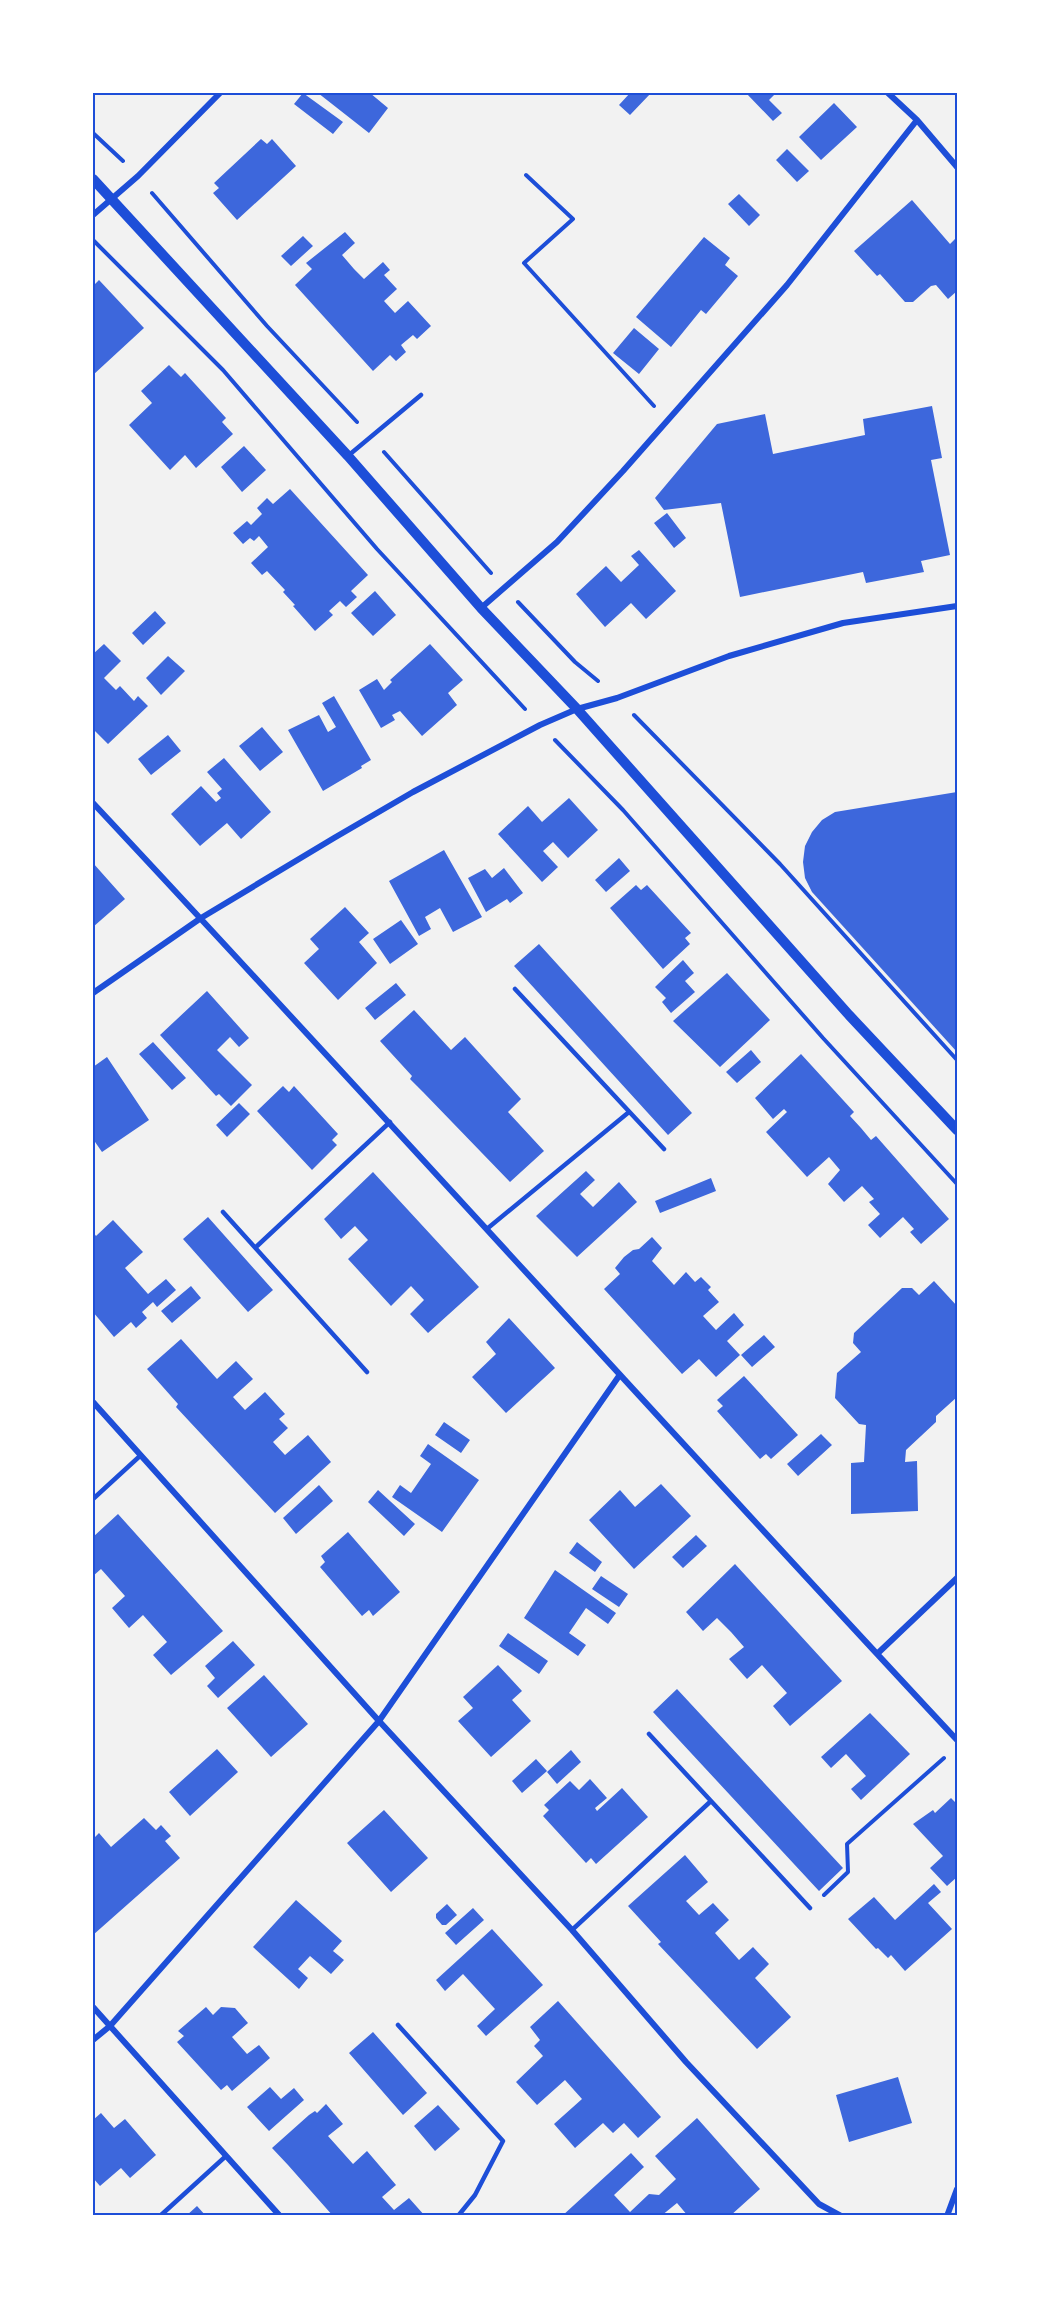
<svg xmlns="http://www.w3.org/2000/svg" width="1050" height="2309" font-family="Ubuntu,sans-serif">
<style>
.building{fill:#3d67dc}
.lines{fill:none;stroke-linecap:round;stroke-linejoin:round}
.path{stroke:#1d4ed8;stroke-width:4}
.service{stroke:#1d4ed8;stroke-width:4.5}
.minor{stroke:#1d4ed8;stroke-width:6}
.tertiary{stroke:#1d4ed8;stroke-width:10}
.neatline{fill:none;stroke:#1d4ed8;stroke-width:2}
</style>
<rect width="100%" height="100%" fill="#f2f2f2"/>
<path class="building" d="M 303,93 L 343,122 L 333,134 L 294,104 Z
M 318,93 L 370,93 L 388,108 L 369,133 Z
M 630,93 L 651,93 L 630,115 L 619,105 Z
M 746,93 L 776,93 L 769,100 L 782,113 L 773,121 Z
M 834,103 L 857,127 L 821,160 L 799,137 Z
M 261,139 L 267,144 L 272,139 L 296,166 L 237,220 L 213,193 L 219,188 L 214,183 Z
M 787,149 L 809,171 L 797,182 L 776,160 Z
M 739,194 L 760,215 L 749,226 L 728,204 Z
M 912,200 L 950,244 L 955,239 L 957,241 L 957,291 L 948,299 L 936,285 L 931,286 L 913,302 L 905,302 L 880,274 L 877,276 L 854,251 Z
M 345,232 L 355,243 L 342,255 L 354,269 L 364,279 L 383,262 L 390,270 L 384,275 L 397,289 L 384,301 L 395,313 L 408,301 L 431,326 L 417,339 L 413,335 L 401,345 L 406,352 L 396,361 L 390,355 L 373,371 L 295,285 L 312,269 L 306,263 Z
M 303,236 L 313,246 L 291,266 L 281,256 Z
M 704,237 L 730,258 L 725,265 L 738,276 L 706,314 L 701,310 L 671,347 L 636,317 Z
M 99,280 L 144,328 L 93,375 L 93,286 Z
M 634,328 L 659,349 L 639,374 L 613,353 Z
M 169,365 L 181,377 L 185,373 L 226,418 L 222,422 L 233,434 L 196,468 L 185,455 L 170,470 L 129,425 L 152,403 L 141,391 Z
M 932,406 L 942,458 L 931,460 L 950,555 L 921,561 L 924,572 L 866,583 L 863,572 L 740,597 L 721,503 L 664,510 L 655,498 L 717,424 L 765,414 L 773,454 L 865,435 L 863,419 Z
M 244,446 L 266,470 L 242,492 L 221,467 Z
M 290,489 L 368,575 L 351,591 L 357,597 L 346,607 L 340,601 L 329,611 L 333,615 L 315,631 L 293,606 L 295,605 L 283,592 L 285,590 L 267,571 L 262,575 L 251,563 L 268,547 L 259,536 L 254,541 L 250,538 L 243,544 L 233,533 L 247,521 L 251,525 L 262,514 L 257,508 L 267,498 L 273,504 Z
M 667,513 L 686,538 L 674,548 L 654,523 Z
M 639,550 L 676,591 L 646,619 L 631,603 L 605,627 L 576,594 L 606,566 L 621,582 L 639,565 L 631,556 Z
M 375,591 L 396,615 L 373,636 L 351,613 Z
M 155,611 L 166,623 L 143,645 L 132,633 Z
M 104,644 L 121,661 L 104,678 L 116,690 L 120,686 L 134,701 L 138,696 L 148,706 L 108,744 L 93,729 L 93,654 Z
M 430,644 L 463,680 L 448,693 L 457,705 L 422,736 L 400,711 L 392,715 L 395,720 L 381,728 L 359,690 L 377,679 L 384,690 L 392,682 L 390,680 Z
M 168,656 L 185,671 L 161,695 L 146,678 Z
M 334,696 L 371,760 L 361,766 L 362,768 L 323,791 L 288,730 L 319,715 L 328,732 L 336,727 L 322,703 Z
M 262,727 L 283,752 L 260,771 L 239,746 Z
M 168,735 L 181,751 L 151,775 L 138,759 Z
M 224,758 L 271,812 L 241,839 L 227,823 L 200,846 L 171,814 L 201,786 L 216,802 L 221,798 L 217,793 L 222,789 L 207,772 Z
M 957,792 L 957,1052 L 812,892 L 805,878 L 803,862 L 805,846 L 812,832 L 822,820 L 835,812 Z
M 569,798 L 598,830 L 568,858 L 553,842 L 543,851 L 558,867 L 542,882 L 498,834 L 528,806 L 542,822 Z
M 444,850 L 482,917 L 453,932 L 440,908 L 425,917 L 431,929 L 419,936 L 389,881 Z
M 619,858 L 630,871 L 606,892 L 595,880 Z
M 93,863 L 125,899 L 93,927 Z
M 504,868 L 523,893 L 510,903 L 507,899 L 486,912 L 468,878 L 485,869 L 492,878 Z
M 636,885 L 641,890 L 647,885 L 691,933 L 685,938 L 690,944 L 663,969 L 610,908 Z
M 345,907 L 369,933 L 359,942 L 377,963 L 338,1000 L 304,963 L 319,949 L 310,939 Z
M 401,920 L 418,944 L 390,964 L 373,939 Z
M 539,944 L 692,1113 L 668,1135 L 514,966 Z
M 683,960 L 694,973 L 685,981 L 695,992 L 671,1013 L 662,1002 L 666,998 L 655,987 Z
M 727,973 L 770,1020 L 720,1067 L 673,1021 Z
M 396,983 L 406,995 L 375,1020 L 365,1008 Z
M 207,991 L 249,1038 L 239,1047 L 230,1037 L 217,1050 L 252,1085 L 231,1106 L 219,1094 L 216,1096 L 160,1035 Z
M 414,1010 L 451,1050 L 465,1037 L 521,1099 L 508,1112 L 544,1151 L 510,1182 L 423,1092 L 410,1079 L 412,1076 L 380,1041 Z
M 153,1042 L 186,1078 L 172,1090 L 139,1054 Z
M 751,1050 L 761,1062 L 737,1083 L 726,1072 Z
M 801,1054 L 854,1112 L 850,1116 L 861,1128 L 871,1140 L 876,1136 L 949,1219 L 921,1244 L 910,1232 L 914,1229 L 903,1217 L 880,1238 L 868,1225 L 880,1214 L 869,1202 L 874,1199 L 862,1186 L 844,1202 L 828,1184 L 840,1170 L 829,1157 L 807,1177 L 766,1132 L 787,1112 L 784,1109 L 773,1119 L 755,1098 Z
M 107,1057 L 149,1120 L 102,1152 L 93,1139 L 93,1067 Z
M 283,1086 L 289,1092 L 294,1086 L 338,1134 L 332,1140 L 337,1145 L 312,1170 L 257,1111 Z
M 239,1103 L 250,1114 L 227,1137 L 216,1125 Z
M 586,1171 L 595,1180 L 580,1194 L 593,1207 L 619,1182 L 637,1202 L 577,1257 L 536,1216 Z
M 373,1172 L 479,1287 L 428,1333 L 410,1314 L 424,1300 L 411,1286 L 391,1306 L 348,1259 L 368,1240 L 355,1226 L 341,1239 L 324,1219 Z
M 711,1178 L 716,1191 L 660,1213 L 655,1201 Z
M 208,1217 L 273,1290 L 248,1312 L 183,1239 Z
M 113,1220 L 143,1252 L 125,1268 L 148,1294 L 166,1279 L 176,1290 L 157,1307 L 153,1302 L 142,1312 L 147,1318 L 136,1328 L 131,1322 L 114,1337 L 93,1312 L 93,1232 L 96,1236 Z
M 652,1237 L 662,1248 L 652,1261 L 674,1285 L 686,1272 L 695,1282 L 701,1277 L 711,1287 L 708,1290 L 719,1302 L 703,1316 L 716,1330 L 734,1313 L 744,1325 L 727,1341 L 740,1355 L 716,1377 L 699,1359 L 682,1374 L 604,1289 L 620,1274 L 615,1268 L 624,1257 L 633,1250 L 639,1249 Z
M 934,1281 L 957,1306 L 957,1397 L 936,1416 L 936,1422 L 906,1450 L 905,1462 L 917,1461 L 918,1511 L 851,1514 L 851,1463 L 864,1462 L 866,1425 L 859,1424 L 835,1398 L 837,1373 L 861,1352 L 853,1343 L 854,1333 L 902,1288 L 912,1288 L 919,1295 Z
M 191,1286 L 201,1298 L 172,1323 L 161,1311 Z
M 509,1318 L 555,1368 L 506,1413 L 472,1377 L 496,1354 L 486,1342 Z
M 764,1335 L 775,1347 L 752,1367 L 741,1355 Z
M 181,1339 L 217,1379 L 236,1361 L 253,1379 L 233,1397 L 245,1410 L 265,1392 L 285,1414 L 279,1419 L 288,1428 L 273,1442 L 285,1455 L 308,1435 L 331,1462 L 275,1513 L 189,1421 L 176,1407 L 178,1404 L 147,1369 Z
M 744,1376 L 798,1435 L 771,1459 L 766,1454 L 760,1459 L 717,1411 L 723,1406 L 717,1400 Z
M 444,1422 L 470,1440 L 461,1453 L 435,1435 Z
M 821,1434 L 832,1445 L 798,1476 L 787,1464 Z
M 428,1444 L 479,1480 L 442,1532 L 392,1497 L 400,1485 L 411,1493 L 431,1464 L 420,1456 Z
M 661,1484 L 691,1516 L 634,1569 L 589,1520 L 620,1490 L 635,1507 Z
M 319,1485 L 333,1501 L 296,1534 L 283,1518 Z
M 378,1490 L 415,1524 L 404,1536 L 368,1502 Z
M 118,1514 L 223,1631 L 171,1675 L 153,1655 L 167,1642 L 143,1615 L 129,1628 L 112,1608 L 125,1596 L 101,1569 L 93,1576 L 93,1537 Z
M 348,1532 L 400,1592 L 373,1616 L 369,1610 L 362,1616 L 320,1567 L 325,1562 L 321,1556 Z
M 696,1535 L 707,1546 L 683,1568 L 672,1557 Z
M 577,1542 L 602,1562 L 595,1572 L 569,1553 Z
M 735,1564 L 842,1681 L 790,1726 L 773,1706 L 787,1693 L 762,1665 L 747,1679 L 729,1659 L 744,1647 L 731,1632 L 717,1618 L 703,1631 L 686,1612 Z
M 555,1570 L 616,1613 L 608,1624 L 586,1608 L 569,1633 L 586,1645 L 578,1656 L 524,1618 Z
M 601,1576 L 628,1594 L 619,1607 L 592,1589 Z
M 508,1633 L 548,1661 L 539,1674 L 499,1646 Z
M 233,1641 L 255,1665 L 218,1698 L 207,1686 L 215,1678 L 205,1666 Z
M 498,1665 L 522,1691 L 512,1700 L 531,1721 L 491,1757 L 458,1721 L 473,1708 L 463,1697 Z
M 264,1675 L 308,1724 L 271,1757 L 227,1708 Z
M 677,1689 L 843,1868 L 819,1891 L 653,1712 Z
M 870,1713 L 910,1754 L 861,1800 L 851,1789 L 866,1776 L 846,1754 L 831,1768 L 821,1757 Z
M 217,1749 L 238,1772 L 190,1816 L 169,1792 Z
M 571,1750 L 581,1762 L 557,1784 L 547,1772 Z
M 536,1759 L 547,1771 L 522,1793 L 512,1781 Z
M 590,1779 L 607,1798 L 595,1808 L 597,1811 L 622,1788 L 648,1817 L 596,1864 L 591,1858 L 586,1863 L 543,1816 L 549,1810 L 544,1805 L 570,1781 L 579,1790 Z
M 951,1798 L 957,1804 L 957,1877 L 947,1886 L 930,1868 L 943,1856 L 913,1824 L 933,1810 L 935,1813 Z
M 384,1810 L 428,1858 L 391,1892 L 347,1843 Z
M 144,1818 L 156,1830 L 161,1825 L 171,1836 L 165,1841 L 180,1858 L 93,1935 L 93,1839 L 99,1833 L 111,1847 Z
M 685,1855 L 708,1882 L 686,1901 L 699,1915 L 713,1903 L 729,1920 L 715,1933 L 739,1960 L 753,1947 L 769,1964 L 755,1978 L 791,2017 L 757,2049 L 658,1944 L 661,1942 L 628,1906 Z
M 934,1884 L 941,1892 L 928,1903 L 952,1929 L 905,1971 L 891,1955 L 888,1958 L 878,1948 L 876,1949 L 848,1919 L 874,1897 L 895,1920 Z
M 296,1900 L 342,1941 L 333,1951 L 344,1960 L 331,1974 L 310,1956 L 298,1969 L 308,1978 L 299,1989 L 253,1947 Z
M 447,1904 L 457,1915 L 446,1925 L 442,1925 L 436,1918 L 436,1914 Z
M 473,1908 L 484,1920 L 456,1945 L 445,1933 Z
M 492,1929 L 543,1985 L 486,2036 L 477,2026 L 495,2009 L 463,1974 L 445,1991 L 436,1980 Z
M 558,2001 L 661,2117 L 638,2138 L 624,2123 L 613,2133 L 603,2123 L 575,2148 L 554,2124 L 582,2099 L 565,2080 L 537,2105 L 516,2082 L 543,2056 L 534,2046 L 540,2040 L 530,2027 Z
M 206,2007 L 213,2015 L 221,2007 L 235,2008 L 248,2023 L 232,2037 L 247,2054 L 259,2045 L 270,2058 L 232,2091 L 227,2085 L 221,2090 L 177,2042 L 184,2036 L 178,2031 Z
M 373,2032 L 427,2093 L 403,2115 L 349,2053 Z
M 898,2077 L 912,2123 L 849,2142 L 836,2095 Z
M 270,2087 L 281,2099 L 294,2088 L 304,2100 L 269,2131 L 247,2107 Z
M 326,2104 L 343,2124 L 328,2136 L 353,2164 L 367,2151 L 396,2185 L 382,2197 L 394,2210 L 409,2198 L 425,2216 L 333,2216 L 288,2165 L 272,2148 L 309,2115 L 315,2111 L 317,2113 Z
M 438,2105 L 460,2129 L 435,2151 L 414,2126 Z
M 101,2113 L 114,2128 L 125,2119 L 156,2155 L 130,2178 L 121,2168 L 100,2186 L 93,2178 L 93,2120 Z
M 697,2118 L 760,2189 L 730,2216 L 688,2216 L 677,2203 L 661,2216 L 562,2216 L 631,2153 L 644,2167 L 614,2195 L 630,2212 L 649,2194 L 659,2195 L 676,2179 L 655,2156 Z
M 197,2206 L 206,2216 L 186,2216 Z"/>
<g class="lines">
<path class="path" d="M 93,133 L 123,161
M 526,175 L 573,219 L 524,263 L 654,406
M 152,193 L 267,326 L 357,422
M 93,240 L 223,370 L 377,549 L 525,709
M 384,452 L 491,573
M 518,602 L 575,662 L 598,681
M 634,715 L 780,864 L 957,1060
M 555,740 L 623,810 L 823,1038 L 957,1184
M 824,1895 L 848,1872 L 847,1844 L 944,1758"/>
<path class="service" d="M 349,455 L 421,395
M 515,989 L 664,1149
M 223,1212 L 367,1372
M 488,1228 L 629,1112
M 256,1247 L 390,1122
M 93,1499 L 141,1455
M 649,1734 L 810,1908
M 572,1930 L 711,1801
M 398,2025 L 503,2141 L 475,2195 L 458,2216
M 160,2216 L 226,2156"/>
<path class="minor" d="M 888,93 L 917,120 L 957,167
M 93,215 L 138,176 L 220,93
M 481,608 L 557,542 L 623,471 L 787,285 L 917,120
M 93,803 C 383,1113 667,1429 957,1740
M 93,993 L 201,918 L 334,838 L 413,792 L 540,725 L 577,709 L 617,698 L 729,656 L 843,623 L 957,606
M 93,1402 L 379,1721 L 572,1930 L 686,2062 L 819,2204 L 841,2216
M 877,1654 L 957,1578
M 93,2007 L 280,2216
M 93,2040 L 110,2026 L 379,1721 L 619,1376
M 947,2216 L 957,2189"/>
<path class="tertiary" d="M 93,179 L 348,456 L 481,608 L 577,709 L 849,1015 L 957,1130"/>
</g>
<rect width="1050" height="2309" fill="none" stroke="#ffffff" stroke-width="189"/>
<rect x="94" y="94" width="862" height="2120" class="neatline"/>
</svg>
